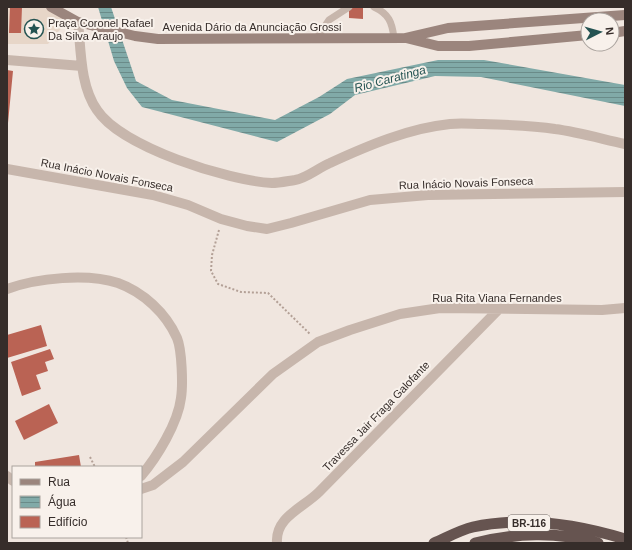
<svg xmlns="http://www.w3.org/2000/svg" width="632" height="550" font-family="Arial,sans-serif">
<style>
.plaza{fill:#e7d6c8}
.water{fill:url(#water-rules)}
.building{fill:#ba6354}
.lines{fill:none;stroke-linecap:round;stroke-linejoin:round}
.path{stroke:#b3a096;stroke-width:2;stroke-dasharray:2 2;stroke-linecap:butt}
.service{stroke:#c7b6ac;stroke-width:7}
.minor{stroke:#c7b6ac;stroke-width:10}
.secondary{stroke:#9b857d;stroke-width:10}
.trunk{stroke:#665450;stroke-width:11}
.labels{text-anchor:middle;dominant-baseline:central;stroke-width:4;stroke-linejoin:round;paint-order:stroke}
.shield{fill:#f8f1eb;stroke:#706864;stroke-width:1}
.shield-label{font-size:10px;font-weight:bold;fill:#362d2a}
.poi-label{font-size:11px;fill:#362d2a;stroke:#f8f1eb;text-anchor:start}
.street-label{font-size:11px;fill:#362d2a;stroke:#f8f1eb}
.water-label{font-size:12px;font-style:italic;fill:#245352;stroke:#f8f1eb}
</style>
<defs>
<pattern id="water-rules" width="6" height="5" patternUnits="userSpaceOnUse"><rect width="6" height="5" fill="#81aaa8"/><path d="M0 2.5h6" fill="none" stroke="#6a8b89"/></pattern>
</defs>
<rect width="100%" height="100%" fill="#f0e6df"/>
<path class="plaza" d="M 7,7 L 45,7 L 73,14 L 48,44 L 7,44 Z"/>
<path class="water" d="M 98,7 L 111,7 L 136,81 L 172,100 L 275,120 L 319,97 L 347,79 L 438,60 L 484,60 L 625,85 L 625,106 L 481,77 L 435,76 L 355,95 L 330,114 L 277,142 L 142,107 L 127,88 L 114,61 Z"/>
<path class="building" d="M 10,7 L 22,7 L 21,33 L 9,33 Z
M 349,7 L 363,7 L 363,19 L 349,18 Z
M 7,70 L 13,71 L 8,123 L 7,123 Z
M 41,325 L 47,346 L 7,358 L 7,335 Z
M 50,349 L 54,359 L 45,362 L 48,371 L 36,375 L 41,389 L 22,396 L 11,362 Z
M 49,404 L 58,423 L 24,440 L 15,421 Z
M 79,455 L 81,467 L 35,467 L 35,462 Z"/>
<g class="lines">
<path class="path" d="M 219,230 L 212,255 L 211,271 L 218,284 L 241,292 L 268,293 L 310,334
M 90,457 L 95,467
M 126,537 L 128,543"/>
<path class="service" d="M 374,7 C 389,14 392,22 394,38
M 317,38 L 329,20 L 349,7"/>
<path class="minor" d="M 78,22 C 81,50 80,86 97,110 C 121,147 229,181 272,183 C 279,183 288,181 295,180 C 307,178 318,168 330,163 C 367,146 409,128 450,124 C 461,123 472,124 483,124 C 507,125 531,125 555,129 C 578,132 602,139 625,144
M 7,60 L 82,66
M 7,169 L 153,195 L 188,205 L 221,219 L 247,226 L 267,229 L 291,223 L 370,200 L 428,195 L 625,192
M 7,289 C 37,278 87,273 118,283 C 143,292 166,313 177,338 C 182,350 183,385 181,398 C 178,423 157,457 141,476
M 7,476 L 13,481
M 141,489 L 153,485 L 183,462 L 273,374 L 318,342 L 350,330 L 400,314 L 440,308 L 602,310 L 625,308
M 277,543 C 275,517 303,508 319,492 C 379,431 440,369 500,308"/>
<path class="secondary" d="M 51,7 L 78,22 L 135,36 L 158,39 L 405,38 L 448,28 L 625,15
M 612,33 L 625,31
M 406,38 L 438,46 L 469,46 L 588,35"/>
<path class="trunk" d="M 434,543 C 446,538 460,530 473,527 C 524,516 576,524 625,539
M 475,543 C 517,533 555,531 598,543"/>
</g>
<defs>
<symbol id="sight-ring" viewBox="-11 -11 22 22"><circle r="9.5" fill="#f8f1eb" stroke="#245352" stroke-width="1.5"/><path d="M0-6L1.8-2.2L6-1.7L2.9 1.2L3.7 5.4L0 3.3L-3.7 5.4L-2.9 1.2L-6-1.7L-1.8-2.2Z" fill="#245352"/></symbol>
</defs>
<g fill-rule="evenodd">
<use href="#sight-ring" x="23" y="18" width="22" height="22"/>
</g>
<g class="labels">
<rect class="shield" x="508" y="515" width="42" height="16" rx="3"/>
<g class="shield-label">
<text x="529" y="523">BR-116</text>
</g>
<g class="poi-label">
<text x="48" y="23">Praça Coronel Rafael<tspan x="48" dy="13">Da Silva Araujo</tspan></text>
</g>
<g class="street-label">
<text x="252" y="27">Avenida Dário da Anunciação Grossi</text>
<text transform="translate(107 175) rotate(11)">Rua Inácio Novais Fonseca</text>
<text transform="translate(466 183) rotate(-2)">Rua Inácio Novais Fonseca</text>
<text x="497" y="298">Rua Rita Viana Fernandes</text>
<text transform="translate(376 416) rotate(-46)">Travessa Jair Fraga Galofante</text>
</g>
<g class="water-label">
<text transform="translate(390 79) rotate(-15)">Rio Caratinga</text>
</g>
</g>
<rect width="632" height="550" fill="none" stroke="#362d2a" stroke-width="16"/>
<rect x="12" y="466" width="130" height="72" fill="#f8f1eb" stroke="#aaa39e"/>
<rect x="20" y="479" width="20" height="6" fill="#9b857d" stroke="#aaa39e"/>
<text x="48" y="486" font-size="12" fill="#362d2a">Rua</text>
<rect x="20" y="496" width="20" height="12" fill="url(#water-rules)" stroke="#aaa39e"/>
<text x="48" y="506" font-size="12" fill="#362d2a">Água</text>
<rect x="20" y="516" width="20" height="12" fill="#ba6354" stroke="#aaa39e"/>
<text x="48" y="526" font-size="12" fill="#362d2a">Edifício</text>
<g transform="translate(600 32) rotate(84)"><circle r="19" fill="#f8f1eb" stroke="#aaa39e"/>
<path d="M0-3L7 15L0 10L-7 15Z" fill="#245352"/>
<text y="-6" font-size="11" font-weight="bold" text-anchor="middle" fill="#362d2a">N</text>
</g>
</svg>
